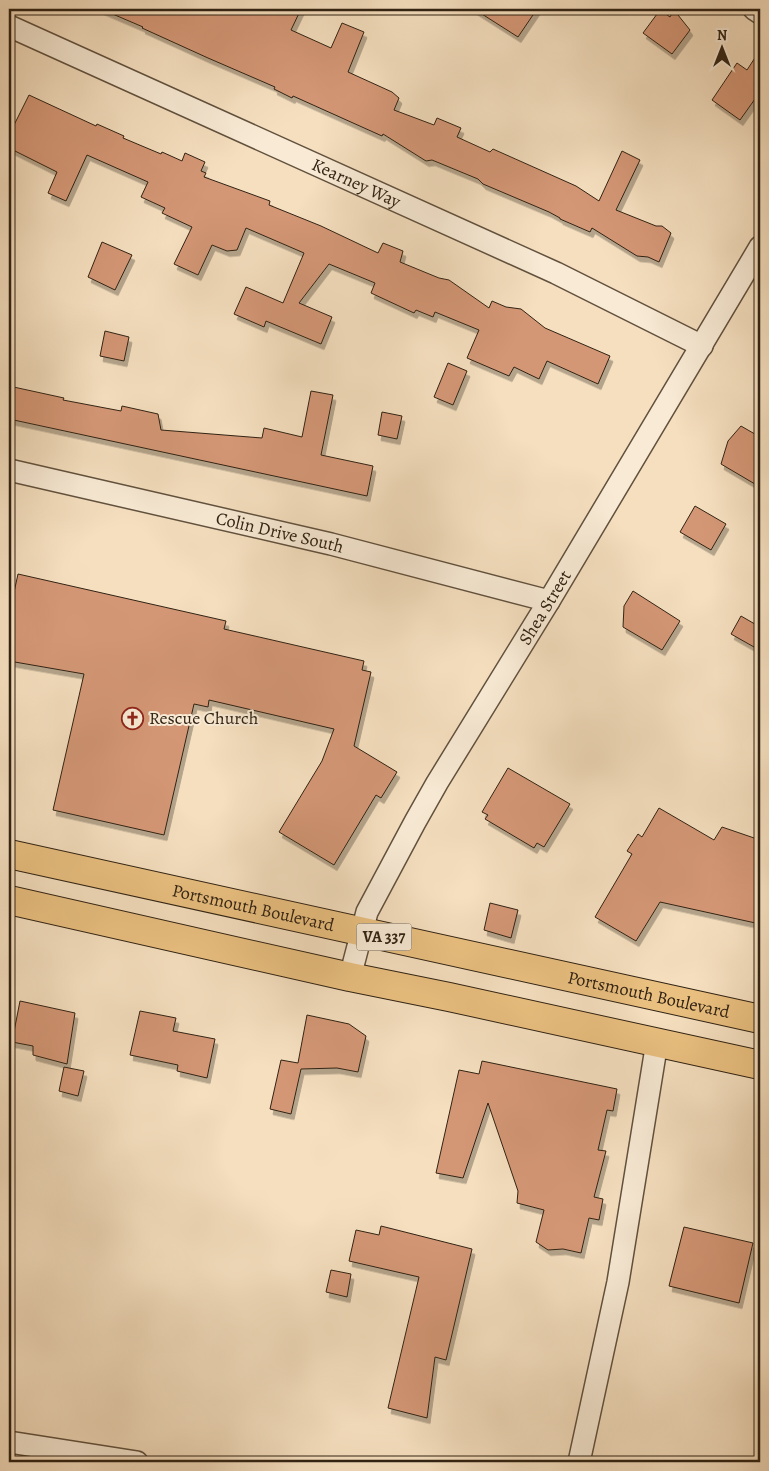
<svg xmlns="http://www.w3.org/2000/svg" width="769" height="1471" font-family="Alegreya,serif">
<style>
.building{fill:#d49776;stroke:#302213;filter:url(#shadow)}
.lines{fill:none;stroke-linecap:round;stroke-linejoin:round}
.street-casing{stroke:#61513e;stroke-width:24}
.primary-casing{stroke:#302213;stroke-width:30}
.street{stroke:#f8ead5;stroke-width:21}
.primary{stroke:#eac080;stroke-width:28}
.labels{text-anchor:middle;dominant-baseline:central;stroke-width:4;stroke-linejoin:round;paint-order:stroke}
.shield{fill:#f8ead5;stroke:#6c5e4d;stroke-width:1}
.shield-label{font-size:16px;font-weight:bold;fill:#302213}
.street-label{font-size:18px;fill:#302213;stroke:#f8ead5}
.poi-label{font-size:18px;fill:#302213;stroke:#f8ead5;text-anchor:start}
</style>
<defs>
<filter id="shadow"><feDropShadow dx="3" dy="5.5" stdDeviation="0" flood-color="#0004"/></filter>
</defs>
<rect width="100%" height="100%" fill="#f5dfbf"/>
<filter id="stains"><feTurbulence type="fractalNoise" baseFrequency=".004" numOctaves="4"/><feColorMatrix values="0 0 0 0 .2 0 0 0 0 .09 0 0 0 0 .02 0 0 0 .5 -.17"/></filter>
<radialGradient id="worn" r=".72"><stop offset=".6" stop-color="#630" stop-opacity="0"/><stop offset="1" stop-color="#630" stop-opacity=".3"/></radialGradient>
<path class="building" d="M 101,9 L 301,9 L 291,30 L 331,48 L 342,23 L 364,32 L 348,72 L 392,92 L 399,98 L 394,110 L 434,125 L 437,118 L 461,128 L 457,137 L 490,152 L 493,149 L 576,186 L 599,201 L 622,151 L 640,160 L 616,210 L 656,226 L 662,226 L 671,233 L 659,262 L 648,257 L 637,256 L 592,228 L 590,232 L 560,219 L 560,218 L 549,212 L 483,184 L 478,179 L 432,160 L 426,161 L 383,134 L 382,136 L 293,96 L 292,98 L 274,89 L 275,87 L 208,58 L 142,28 L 143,27 Z
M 474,9 L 537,9 L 518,37 Z
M 660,10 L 670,17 L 674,10 L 690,30 L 672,54 L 643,33 Z
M 760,50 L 760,92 L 740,120 L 712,100 L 737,63 L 747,70 Z
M 29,95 L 96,126 L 97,124 L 124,136 L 123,138 L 161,154 L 162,152 L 182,161 L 185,153 L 205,162 L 201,171 L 206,173 L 204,177 L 270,201 L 269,205 L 321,226 L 378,253 L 383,243 L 403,251 L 400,262 L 439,278 L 449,280 L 489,308 L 492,301 L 506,307 L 521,309 L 545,328 L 610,356 L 598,384 L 547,361 L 539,379 L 514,367 L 509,376 L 467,358 L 479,330 L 435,312 L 433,317 L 416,310 L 414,313 L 371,293 L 375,283 L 329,264 L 299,303 L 332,317 L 321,344 L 266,321 L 264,327 L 234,314 L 246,287 L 283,303 L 304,253 L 246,228 L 237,250 L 227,251 L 212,245 L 198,275 L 174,264 L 192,227 L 162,213 L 165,208 L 141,197 L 148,182 L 87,155 L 66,201 L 48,193 L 57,172 L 9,148 L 9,135 Z
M 102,242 L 132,255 L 115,290 L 88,277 Z
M 105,331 L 129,337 L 124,361 L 100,356 Z
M 448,363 L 467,371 L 453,405 L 434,397 Z
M 9,386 L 64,398 L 63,400 L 121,411 L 122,406 L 158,414 L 161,430 L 262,438 L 264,428 L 302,437 L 311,391 L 333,395 L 321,455 L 373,466 L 367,496 L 9,419 Z
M 382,412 L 402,416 L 397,439 L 378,435 Z
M 741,426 L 760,437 L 760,487 L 721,464 L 728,441 Z
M 695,506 L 726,524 L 711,550 L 680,532 Z
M 18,574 L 226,621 L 224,629 L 364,661 L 362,670 L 371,672 L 354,746 L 397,772 L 381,798 L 376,795 L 334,865 L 279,832 L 322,761 L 334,729 L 209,700 L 208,707 L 194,704 L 164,835 L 53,810 L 84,674 L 9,661 L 9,615 Z
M 633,591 L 680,621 L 662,650 L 623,627 L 624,606 Z
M 741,616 L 760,627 L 760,636 L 754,647 L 731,634 Z
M 508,768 L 570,804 L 544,847 L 537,843 L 534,848 L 485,819 L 488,815 L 482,812 Z
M 659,808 L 714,840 L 722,827 L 760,840 L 760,924 L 660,902 L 636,941 L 595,917 L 632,854 L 627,851 L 638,834 L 642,837 Z
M 490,903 L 518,910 L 511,938 L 484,930 Z
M 20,1001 L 75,1013 L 67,1064 L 33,1055 L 33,1046 L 12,1042 Z
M 140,1011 L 176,1018 L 173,1031 L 215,1039 L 207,1078 L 177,1071 L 178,1065 L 130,1055 Z
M 307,1015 L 349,1024 L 366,1036 L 358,1072 L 337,1068 L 301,1069 L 291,1114 L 270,1109 L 281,1060 L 298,1063 Z
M 482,1061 L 617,1089 L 613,1111 L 607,1110 L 598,1150 L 606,1151 L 594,1197 L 603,1199 L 599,1220 L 589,1218 L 581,1253 L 563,1249 L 548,1250 L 536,1242 L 544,1210 L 517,1203 L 518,1191 L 488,1103 L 463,1178 L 436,1173 L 459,1070 L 479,1074 Z
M 64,1067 L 84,1071 L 78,1096 L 59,1091 Z
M 381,1226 L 472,1249 L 446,1360 L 435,1357 L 427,1418 L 388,1408 L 419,1277 L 349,1261 L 356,1230 L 379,1235 Z
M 684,1227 L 753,1243 L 739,1303 L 669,1286 Z
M 331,1270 L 351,1274 L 347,1297 L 326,1292 Z"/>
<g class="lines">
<defs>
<g id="street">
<path d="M 754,9 L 760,13"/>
<path id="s1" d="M 9,26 L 556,273 L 702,346"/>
<path id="s2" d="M 9,470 L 331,544 L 549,601"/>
<path id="s3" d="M 350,977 L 367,912 L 415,822 L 437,783 L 549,601 L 760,247"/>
<path d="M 9,1442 L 137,1462"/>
<path d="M 579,1462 L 618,1282 L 657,1042"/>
</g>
<g id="primary">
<path id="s4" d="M 9,854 L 760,1019"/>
<path d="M 9,900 L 350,977 L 449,997 L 760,1065"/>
</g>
</defs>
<use href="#street" class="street-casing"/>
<use href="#primary" class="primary-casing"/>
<use href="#street" class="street"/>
<use href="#primary" class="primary"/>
</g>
<defs>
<symbol id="church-ring" viewBox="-11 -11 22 22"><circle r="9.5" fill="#f8ead5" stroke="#8f2418" stroke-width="1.5"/><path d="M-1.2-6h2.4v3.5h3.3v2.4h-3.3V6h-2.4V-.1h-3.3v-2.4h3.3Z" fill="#8f2418"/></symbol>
</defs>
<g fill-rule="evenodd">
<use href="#church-ring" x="120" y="706" width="25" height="25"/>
</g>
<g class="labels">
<rect class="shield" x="356.5" y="923.5" width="55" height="27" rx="4"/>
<g class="shield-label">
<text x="384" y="937">VA 337</text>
</g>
<g class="street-label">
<text stroke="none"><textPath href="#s1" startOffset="381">Kearney Way</textPath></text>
<text stroke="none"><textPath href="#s2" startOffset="278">Colin Drive South</textPath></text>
<text stroke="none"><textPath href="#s3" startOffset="420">Shea Street</textPath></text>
<text stroke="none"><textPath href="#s4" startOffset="250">Portsmouth Boulevard</textPath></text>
<text stroke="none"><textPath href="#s4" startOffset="655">Portsmouth Boulevard</textPath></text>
</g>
<g class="poi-label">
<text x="149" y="718">Rescue Church</text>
</g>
</g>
<rect width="769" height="1471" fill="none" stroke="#f5dfbf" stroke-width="30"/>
<rect x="10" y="10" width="749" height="1451" fill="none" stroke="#302213" stroke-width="2.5"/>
<rect x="15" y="15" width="739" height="1441" fill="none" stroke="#302213"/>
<g transform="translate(722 48)" stroke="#f8ead5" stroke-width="4" paint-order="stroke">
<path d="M0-4L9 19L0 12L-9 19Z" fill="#302213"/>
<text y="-8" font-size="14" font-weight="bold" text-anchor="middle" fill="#302213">N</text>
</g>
<rect width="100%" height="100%" filter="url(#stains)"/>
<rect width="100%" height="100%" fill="url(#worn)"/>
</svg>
